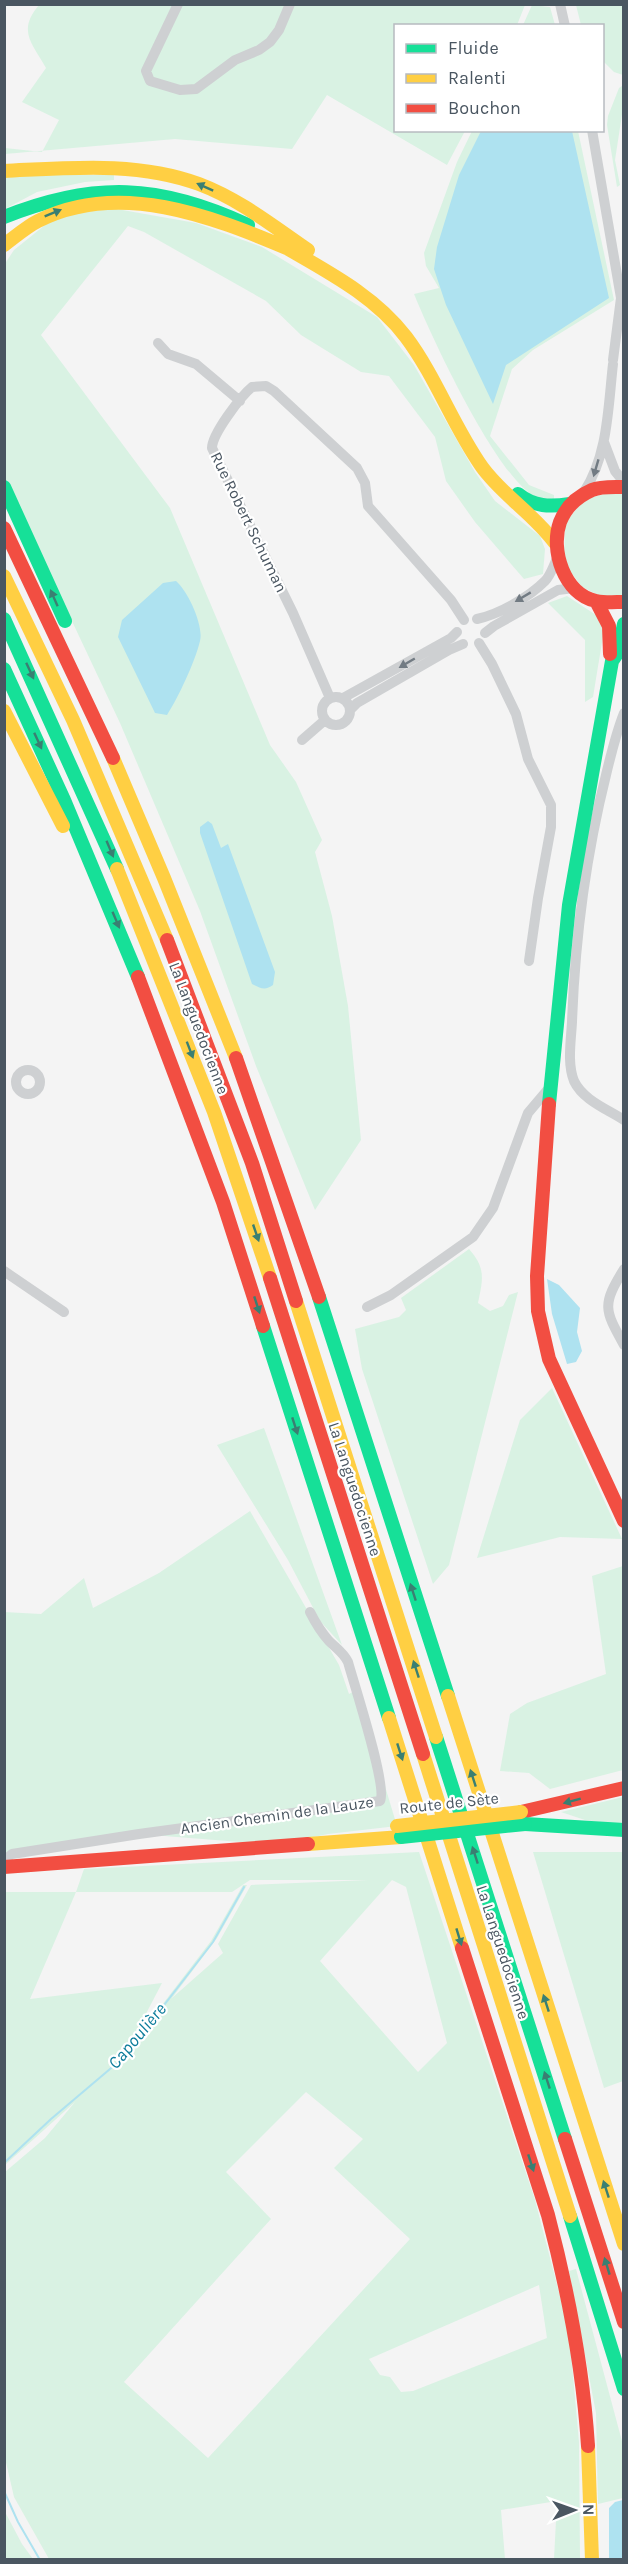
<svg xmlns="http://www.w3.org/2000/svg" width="628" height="2564" font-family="Karla,sans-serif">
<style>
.green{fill:#d9f2e3;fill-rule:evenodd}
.water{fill:#aee2f0}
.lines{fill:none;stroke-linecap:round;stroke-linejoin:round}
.stream{stroke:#aee2f0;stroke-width:2}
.street{stroke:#ced0d2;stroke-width:10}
.fast{stroke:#16e098;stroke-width:14}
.slow{stroke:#ffcf43;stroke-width:14}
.jam{stroke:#f24e42;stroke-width:14}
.fast-bridge{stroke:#16e098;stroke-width:14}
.slow-bridge{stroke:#ffcf43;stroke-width:14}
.oneway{fill:#3a7f72}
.oneway2{fill:#727b83}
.labels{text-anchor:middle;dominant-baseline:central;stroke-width:4.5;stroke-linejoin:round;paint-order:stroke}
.street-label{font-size:16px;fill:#4a5661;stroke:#fff}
.water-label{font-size:18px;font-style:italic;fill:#0c7c9b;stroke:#fff}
</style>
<rect width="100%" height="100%" fill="#f4f4f4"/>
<path class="green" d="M 39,5 L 525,5 L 517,25 L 396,26 L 396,130 L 465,131 L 447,165 L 327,95 L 292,149 L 175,139 L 5,154 L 5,148 L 42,152 L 59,120 L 22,102 L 46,68 C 32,43 17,31 39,5 Z
M 532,5 L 550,7 L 555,25 L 523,25 Z
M 576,5 L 623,5 L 623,75 L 614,72 L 603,61 L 602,26 L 581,25 Z
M 622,86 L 623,108 L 615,160 L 620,185 L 617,187 L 607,125 L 608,116 L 619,88 Z
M 472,131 L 578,131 L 614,300 L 533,350 L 512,369 L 490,436 L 529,485 L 554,495 L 554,500 C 549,499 541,499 536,497 C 498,480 431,336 414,294 L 439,288 L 426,266 L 424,253 L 457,162 Z
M 5,175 L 114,175 L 114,180 L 85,182 L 37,192 L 5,209 Z
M 111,208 L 196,223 L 262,247 L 377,317 L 414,365 L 475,472 L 495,501 L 540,536 L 545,549 L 543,574 L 524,579 L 475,522 L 446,481 L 435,437 L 389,376 L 361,372 L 301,335 L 266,301 L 144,232 L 128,226 L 41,335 L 170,508 L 270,745 L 296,782 L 322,840 L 315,852 L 332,916 L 348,1006 L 361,1140 L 315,1210 L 256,1066 L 200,911 L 120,723 L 5,479 L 4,265 L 14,250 L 55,217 Z
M 613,491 L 623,492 L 624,596 L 600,596 L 582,587 L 564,563 L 565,523 L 584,500 Z
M 567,596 L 596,615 L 604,630 L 593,697 L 585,702 L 585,640 L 548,603 Z
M 469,1249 C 486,1268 483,1279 478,1303 L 490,1311 L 503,1306 L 509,1295 L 518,1292 L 449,1565 L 433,1584 L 362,1369 L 355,1329 L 399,1317 L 406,1310 L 401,1298 Z
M 552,1388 L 622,1539 L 560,1537 L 477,1558 L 520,1420 Z
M 264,1428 L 342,1645 L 320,1621 L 288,1560 L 217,1445 Z
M 250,1511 L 339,1665 L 349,1694 L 356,1690 L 397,1826 L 328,1834 L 277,1845 L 139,1834 L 5,1854 L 4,1612 L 41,1614 L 84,1578 L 93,1608 L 159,1573 Z
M 623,1566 L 623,1770 L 550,1789 L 529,1773 L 500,1771 L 510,1714 L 527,1703 L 606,1674 L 592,1576 Z
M 623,1797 L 623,1825 L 585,1820 L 561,1812 Z
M 419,1852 L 535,2200 L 569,2331 L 579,2442 L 580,2559 L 554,2559 L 557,2501 L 501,2510 L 505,2559 L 49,2559 L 14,2497 L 5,2458 L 5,2172 L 45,2138 L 75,2102 L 5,2165 L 4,1892 L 76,1892 L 84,1869 ZM 250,1880 L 368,1880 L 251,1885 L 218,1944 L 223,1953 L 172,1998 L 217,1938 L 247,1885 L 243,1885 L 211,1941 L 126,2052 L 162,1983 L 30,1999 L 76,1892 L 232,1892 ZM 392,1880 L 406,1887 L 447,2043 L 418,2072 L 320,1961 ZM 306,2092 L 363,2139 L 334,2168 L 410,2239 L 208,2458 L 124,2382 L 271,2219 L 226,2172 ZM 539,2285 L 547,2338 L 413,2391 L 401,2392 L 390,2377 L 380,2375 L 369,2359 Z
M 533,1852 L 623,1852 L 623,2081 L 604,2088 Z
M 576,2269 L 623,2445 L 623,2498 L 598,2504 L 596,2413 L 569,2271 Z
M 4,2510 L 22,2544 L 33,2559 L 5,2559 Z"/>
<path class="water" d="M 481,131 L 572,131 L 609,298 L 506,365 L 493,404 L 446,305 L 434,269 L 437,247 L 459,175 Z
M 176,581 C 188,591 204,626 200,641 C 195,662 178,698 167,715 L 155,713 L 118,637 L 122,620 L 163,583 Z
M 208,821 L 212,824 L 221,848 L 228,844 L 275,972 L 273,985 C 265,991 260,988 252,984 L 200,833 L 200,827 Z
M 547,1279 L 559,1285 L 580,1308 L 577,1332 L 582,1351 L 576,1362 L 567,1364 L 552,1314 Z
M 623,2500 L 623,2559 L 609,2559 L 609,2508 L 615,2502 Z"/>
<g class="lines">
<path class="stream" d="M 4,2163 L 51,2119 L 123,2058 L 213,1942 L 244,1887
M 4,2491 L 18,2522 L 40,2560"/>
<path class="street" d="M 178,4 L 146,71 L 150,81 L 180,90 L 196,89 L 235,60 L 259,50 L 270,42 L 279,30 L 290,4
M 560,4 L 565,26
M 592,130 L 621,298 L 613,360
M 158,343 L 168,354 L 196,364 L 240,401
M 604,442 L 615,471 L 624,482
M 584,492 C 608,455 608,408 613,364
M 477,619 C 500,614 529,597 545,581 C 551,575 553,566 557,559
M 485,633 L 494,626 L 558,590 L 574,588
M 479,643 L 492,664 L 516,714 L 528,759 L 551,805 L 551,827 L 538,898 L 529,961
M322 711a14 14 0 1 1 28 0a14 14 0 1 1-28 0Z
M 330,698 L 293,613 L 212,448 C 212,434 241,396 252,387 L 266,386 L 274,391 L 357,468 L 365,483 L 368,506 L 451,600 L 464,620
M 343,698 L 451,638 L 457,632
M 351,709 L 357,703 L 449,650 L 463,644
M 624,713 C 616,733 611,754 606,775 C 586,855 575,939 572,1022 C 571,1041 567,1063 574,1081 C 583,1100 607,1109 624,1120
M 302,740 L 325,720
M16 1082a12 12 0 1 1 24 0a12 12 0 1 1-24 0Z
M 624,1269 C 602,1305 604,1309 624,1345
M 4,1271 L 64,1312
M 367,1307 L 391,1295 L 473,1237 L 493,1208 L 528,1113 L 550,1087
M 4,1861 L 12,1854 L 139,1834 L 380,1801 C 388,1788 354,1684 348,1662 C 343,1652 337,1649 329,1641 C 321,1632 315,1622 310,1612"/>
<path class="fast" d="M 4,217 C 94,181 160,184 248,225
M 4,487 L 65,621
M 518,494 C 534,507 550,507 570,504
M 4,619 L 117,869
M 4,669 L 64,800 L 138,977
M 549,1104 L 569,905 L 612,661 L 618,652 L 624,624
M 319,1297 L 448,1696
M 263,1326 L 389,1718
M 436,1737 L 565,2139
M 525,1824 L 624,1830
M 570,2216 L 624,2389"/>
<path class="slow" d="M 4,171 C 69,168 137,161 199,184 C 239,199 273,226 308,250
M 4,245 C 15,237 26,227 38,221 C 119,180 211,216 289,249
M 285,247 C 328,272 375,296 406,337 C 436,377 453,426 482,467 C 503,496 534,514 555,543
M 4,576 L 73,720 L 167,940
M 4,711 L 63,826
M 113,758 L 164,878 L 236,1058
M 117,869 L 214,1112 L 270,1278
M 296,1301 L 436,1737
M 448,1696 L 624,2244
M 389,1718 L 462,1948
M 423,1754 L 570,2216
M 308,1844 L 401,1837
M 588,2446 L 592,2560"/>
<path class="jam" d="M 624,487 C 614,487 601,486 592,490 C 578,496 566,507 560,522 C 550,550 564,594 596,601 C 605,603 615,602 624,602
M 4,528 L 113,758
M 596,601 L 609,626 L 610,654
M 167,940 L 252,1163 L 296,1301
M 138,977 L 223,1202 L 263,1326
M 236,1058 L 319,1297
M 549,1104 L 537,1276 L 538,1311 L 549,1359 L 624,1521
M 270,1278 L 423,1754
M 521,1812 L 624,1788
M 4,1867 L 308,1844
M 462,1948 L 548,2215 C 568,2291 583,2367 588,2446
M 565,2139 L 624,2322"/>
<path class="fast-bridge" d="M 401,1837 L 525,1824"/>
<path class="slow-bridge" d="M 397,1826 L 521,1812"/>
</g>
<defs><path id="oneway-solid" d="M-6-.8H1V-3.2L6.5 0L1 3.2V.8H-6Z" transform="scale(1.5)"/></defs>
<g class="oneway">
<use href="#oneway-solid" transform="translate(205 187) rotate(-156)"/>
<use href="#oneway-solid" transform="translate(53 213) rotate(-22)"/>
<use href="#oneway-solid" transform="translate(54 598) rotate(-114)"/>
<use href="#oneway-solid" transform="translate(30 671) rotate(65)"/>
<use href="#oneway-solid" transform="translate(38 741) rotate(65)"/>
<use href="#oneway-solid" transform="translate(110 849) rotate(67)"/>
<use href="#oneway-solid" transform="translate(116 920) rotate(67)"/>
<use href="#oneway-solid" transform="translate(190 1050) rotate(69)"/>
<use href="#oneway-solid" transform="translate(256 1233) rotate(71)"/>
<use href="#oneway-solid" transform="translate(257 1305) rotate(72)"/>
<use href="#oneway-solid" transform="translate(295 1426) rotate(72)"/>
<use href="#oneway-solid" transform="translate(413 1592) rotate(-108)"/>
<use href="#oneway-solid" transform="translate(416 1669) rotate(-108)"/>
<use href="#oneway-solid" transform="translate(400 1752) rotate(72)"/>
<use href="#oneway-solid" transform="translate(473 1778) rotate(-108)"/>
<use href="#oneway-solid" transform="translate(572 1801) rotate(165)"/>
<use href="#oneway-solid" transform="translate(475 1855) rotate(-108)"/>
<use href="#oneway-solid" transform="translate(459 1937) rotate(73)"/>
<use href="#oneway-solid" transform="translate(546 2003) rotate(-108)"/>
<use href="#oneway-solid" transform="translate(547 2080) rotate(-108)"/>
<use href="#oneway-solid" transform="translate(531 2163) rotate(72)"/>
<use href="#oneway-solid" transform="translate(606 2189) rotate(-108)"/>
<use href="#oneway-solid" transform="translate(607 2266) rotate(-107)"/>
</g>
<g class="oneway2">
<use href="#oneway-solid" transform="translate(596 468) rotate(106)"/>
<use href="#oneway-solid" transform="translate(523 597) rotate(149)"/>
<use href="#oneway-solid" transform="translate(407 663) rotate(150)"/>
</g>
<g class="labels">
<g class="street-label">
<text transform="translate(249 522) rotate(64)">Rue Robert Schuman</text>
<text transform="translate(199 1028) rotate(69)">La Languedocienne</text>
<text transform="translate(355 1489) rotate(72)">La Languedocienne</text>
<text transform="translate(449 1803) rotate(-6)">Route de Sète</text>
<text transform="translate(277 1815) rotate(-8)">Ancien Chemin de la Lauze</text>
<text transform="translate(503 1952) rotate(72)">La Languedocienne</text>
</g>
<g class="water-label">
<text transform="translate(137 2036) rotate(-50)">Capoulière</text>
</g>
</g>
<rect width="628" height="2564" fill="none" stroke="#4a5661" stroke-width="12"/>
<rect x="394" y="24" width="210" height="108" fill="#ffffff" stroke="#b7bbc0" stroke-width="1.5"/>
<rect x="406" y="44" width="30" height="9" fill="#16e098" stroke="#b7bbc0" stroke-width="1.5"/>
<text x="448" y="54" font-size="18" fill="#4a5661">Fluide</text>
<rect x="406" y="74" width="30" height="9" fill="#ffcf43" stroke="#b7bbc0" stroke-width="1.5"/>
<text x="448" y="84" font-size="18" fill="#4a5661">Ralenti</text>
<rect x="406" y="104" width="30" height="9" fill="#f24e42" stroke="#b7bbc0" stroke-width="1.5"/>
<text x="448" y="114" font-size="18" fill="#4a5661">Bouchon</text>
<g transform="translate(574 2510) rotate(89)" stroke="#ffffff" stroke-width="4.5" paint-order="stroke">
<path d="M0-4.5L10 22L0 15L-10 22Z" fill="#4a5661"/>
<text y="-9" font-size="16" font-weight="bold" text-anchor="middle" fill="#4a5661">N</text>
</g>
</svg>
